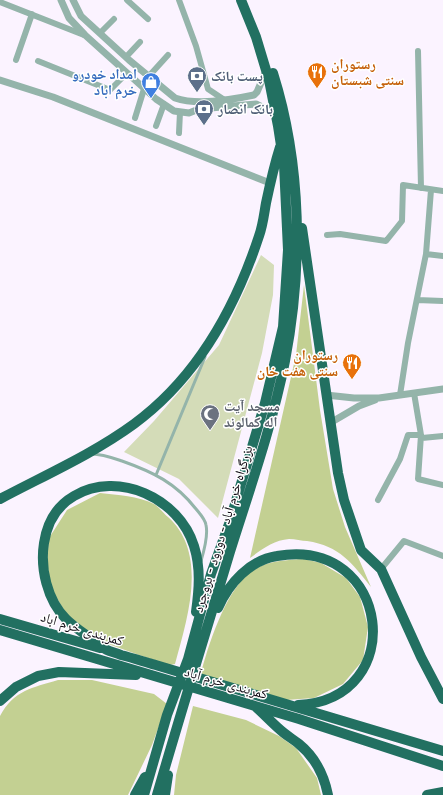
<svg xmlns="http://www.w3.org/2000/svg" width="443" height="795" font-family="'Fira Sans','Noto Naskh Arabic',sans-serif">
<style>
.green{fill:#d4dcb8}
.forest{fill:#c3d092}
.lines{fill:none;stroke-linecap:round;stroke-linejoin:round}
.service{stroke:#94b4aa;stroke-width:3}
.minor{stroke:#94b4aa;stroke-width:6}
.tertiary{stroke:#94b4aa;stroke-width:7}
.trunk{stroke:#227061;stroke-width:10}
.labels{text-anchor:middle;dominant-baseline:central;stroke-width:3;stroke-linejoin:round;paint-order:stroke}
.food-label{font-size:14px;font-weight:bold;fill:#c56008;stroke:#fff;text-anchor:start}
.shop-label{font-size:14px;font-weight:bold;fill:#366cbe;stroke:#fff;text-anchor:end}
.service-label{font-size:14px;font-weight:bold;fill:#4e5e75;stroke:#fff;text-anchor:start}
.worship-label{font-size:14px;font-weight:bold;fill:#5b616d;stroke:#fff;text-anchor:start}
.street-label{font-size:14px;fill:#100a13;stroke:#fff}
</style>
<rect width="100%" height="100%" fill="#fbf3ff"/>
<path class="green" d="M 261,255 L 274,265 L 273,295 L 262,353 L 218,518 L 179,479 L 124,452 L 154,421 L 219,345 Z"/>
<path class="forest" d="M 304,285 L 320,410 L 333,489 L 345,527 L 371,587 C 352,563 340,546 307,541 C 302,541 295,539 289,539 C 274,540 261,550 250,558 L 296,355 Z
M 100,493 C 118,495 138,496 154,504 C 159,507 163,513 168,517 C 209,554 187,619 175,664 L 170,665 L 139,655 L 97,640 L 68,617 L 51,588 L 47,562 L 49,538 L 67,510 Z
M 304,559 L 321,563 L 346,578 L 360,597 L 368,627 L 363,660 L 343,684 L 314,698 L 286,700 L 200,676 C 208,646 224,595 248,574 C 263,561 285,560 304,559 Z
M 58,680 L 92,680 L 154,694 L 167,704 L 152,745 L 128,795 L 0,795 L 0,716 C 14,690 32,688 58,680 Z
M 193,706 L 246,720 L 279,736 L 296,748 L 317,778 L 321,795 L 174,795 L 176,775 Z"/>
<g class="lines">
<path class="service" d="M 92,454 C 102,454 113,458 122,461 C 153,472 176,483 196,509 C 200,514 205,519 206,525 C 208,534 204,551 201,561
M 156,475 L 205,357"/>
<path class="minor" d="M 127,0 L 148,19
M 179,0 L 196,46 L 208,89 L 223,99
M 0,2 L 84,35
M 100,33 L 114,19
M 418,51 L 421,188
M 126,57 L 140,42
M 16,60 L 32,14
M 38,61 L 110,90 L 127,73
M 149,76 L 168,55
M 135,118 L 144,89
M 156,126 L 164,104
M 179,133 L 180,112
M 327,235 L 340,234 L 386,241 L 402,221 L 403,185 L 443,191
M 426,254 L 443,256
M 417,300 L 443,301
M 400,395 L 408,343 L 426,254 L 431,190
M 421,435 L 418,479 L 443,485
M 422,438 L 443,436
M 378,500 L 400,459 L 408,435 L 421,435 L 414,393
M 381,569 L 404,541 L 443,556"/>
<path class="tertiary" d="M 61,0 L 69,18 L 85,35 L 156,99 L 174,111 L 189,113 L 199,109 L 256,104 L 276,114
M 73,0 L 81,16 L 129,60 L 175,98 C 198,106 231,100 254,95 L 257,92 L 266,71
M 0,80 L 53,97 L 270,183
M 326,395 L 354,398 L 379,398 L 443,389
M 330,423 L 359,406 L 375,400"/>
<path class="trunk" d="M 302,228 L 338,473 L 344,500 L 361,550 L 381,569 L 421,657 L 443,699
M 0,499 C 45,475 93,454 134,424 C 198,377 235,309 259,236 C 263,225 264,214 266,203 C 270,184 274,166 280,147
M 218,608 C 229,583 250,560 277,556 C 391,536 410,700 298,705
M 0,619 L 100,648
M 0,630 L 299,719 L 443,766
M 149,663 L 443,751
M 156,665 C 145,662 133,658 121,655 C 117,653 111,652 107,650 C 101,647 95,642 90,638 C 82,632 73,626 66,619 C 47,600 40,568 44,543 C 47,523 55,507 74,496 C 118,470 179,498 194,546 C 201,568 199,590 196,612
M 0,701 L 16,687 L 38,676 L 59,672 L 136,675
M 256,707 C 265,715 274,725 284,733 C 289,737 294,740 299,744 C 315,757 324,775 328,795
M 135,795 L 145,777
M 144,795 L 167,715 L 188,659 L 211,574 L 229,524 L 247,464 L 265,403 L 283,327 L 288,250 L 284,165 L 278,126 L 269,80 L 256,37 L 241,0
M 157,795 C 180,715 205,635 229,555 C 249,491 272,427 285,361 C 303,267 302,165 273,73
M 165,795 L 168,775
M 427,795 L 443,792"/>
</g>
<defs>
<symbol id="restaurant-pin" viewBox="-11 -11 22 30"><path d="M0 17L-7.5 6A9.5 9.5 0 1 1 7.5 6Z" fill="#e8710a" stroke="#fff"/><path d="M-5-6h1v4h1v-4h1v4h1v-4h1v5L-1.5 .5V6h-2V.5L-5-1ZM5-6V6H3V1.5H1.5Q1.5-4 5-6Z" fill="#fff"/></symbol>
<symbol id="bank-pin" viewBox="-11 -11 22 30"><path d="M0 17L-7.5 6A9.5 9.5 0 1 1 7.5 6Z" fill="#5c6f8a" stroke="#fff"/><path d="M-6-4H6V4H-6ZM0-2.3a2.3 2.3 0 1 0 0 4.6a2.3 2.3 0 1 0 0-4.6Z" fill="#fff"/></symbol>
<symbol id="shop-pin" viewBox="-11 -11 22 30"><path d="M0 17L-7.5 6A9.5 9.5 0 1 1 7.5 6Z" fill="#3f7fe0" stroke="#fff"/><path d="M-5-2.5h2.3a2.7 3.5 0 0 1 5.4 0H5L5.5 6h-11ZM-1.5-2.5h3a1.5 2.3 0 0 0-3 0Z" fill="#fff"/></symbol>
<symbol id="mosque-pin" viewBox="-11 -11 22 30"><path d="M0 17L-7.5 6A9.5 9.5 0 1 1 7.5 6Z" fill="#6b7280" stroke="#fff"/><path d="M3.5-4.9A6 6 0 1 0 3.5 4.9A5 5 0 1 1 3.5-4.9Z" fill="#fff"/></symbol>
</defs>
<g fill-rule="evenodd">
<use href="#restaurant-pin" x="306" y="61" width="22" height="30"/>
<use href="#bank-pin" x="186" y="65" width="22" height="30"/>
<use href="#shop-pin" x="140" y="71" width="22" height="30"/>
<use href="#bank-pin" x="193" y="98" width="22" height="30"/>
<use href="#restaurant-pin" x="341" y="352" width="22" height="30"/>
<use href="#mosque-pin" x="199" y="403" width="22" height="30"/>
</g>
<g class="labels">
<g class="food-label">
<text x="331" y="64">رستوران<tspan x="331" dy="16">سنتی شبستان</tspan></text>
<text x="338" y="355" text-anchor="end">رستوران<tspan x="338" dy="16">سنتی هفت خان</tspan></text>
</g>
<g class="shop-label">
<text x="137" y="74">امداد خودرو<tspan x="137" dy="16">خرم اباد</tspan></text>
</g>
<g class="service-label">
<text x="211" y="76">پست بانک</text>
<text x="218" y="109">بانک انصار</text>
</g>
<g class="worship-label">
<text x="224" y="406">مسجد آیت<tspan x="224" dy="16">اله کمالوند</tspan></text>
</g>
<g class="street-label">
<text transform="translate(223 529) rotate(-73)">بزرگراه خرم آباد - دورود - بروجرد</text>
<text transform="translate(82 629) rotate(17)">کمربندی خرم اباد</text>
<text transform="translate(226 683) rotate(16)">کمربندی خرم آباد</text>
</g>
</g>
</svg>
